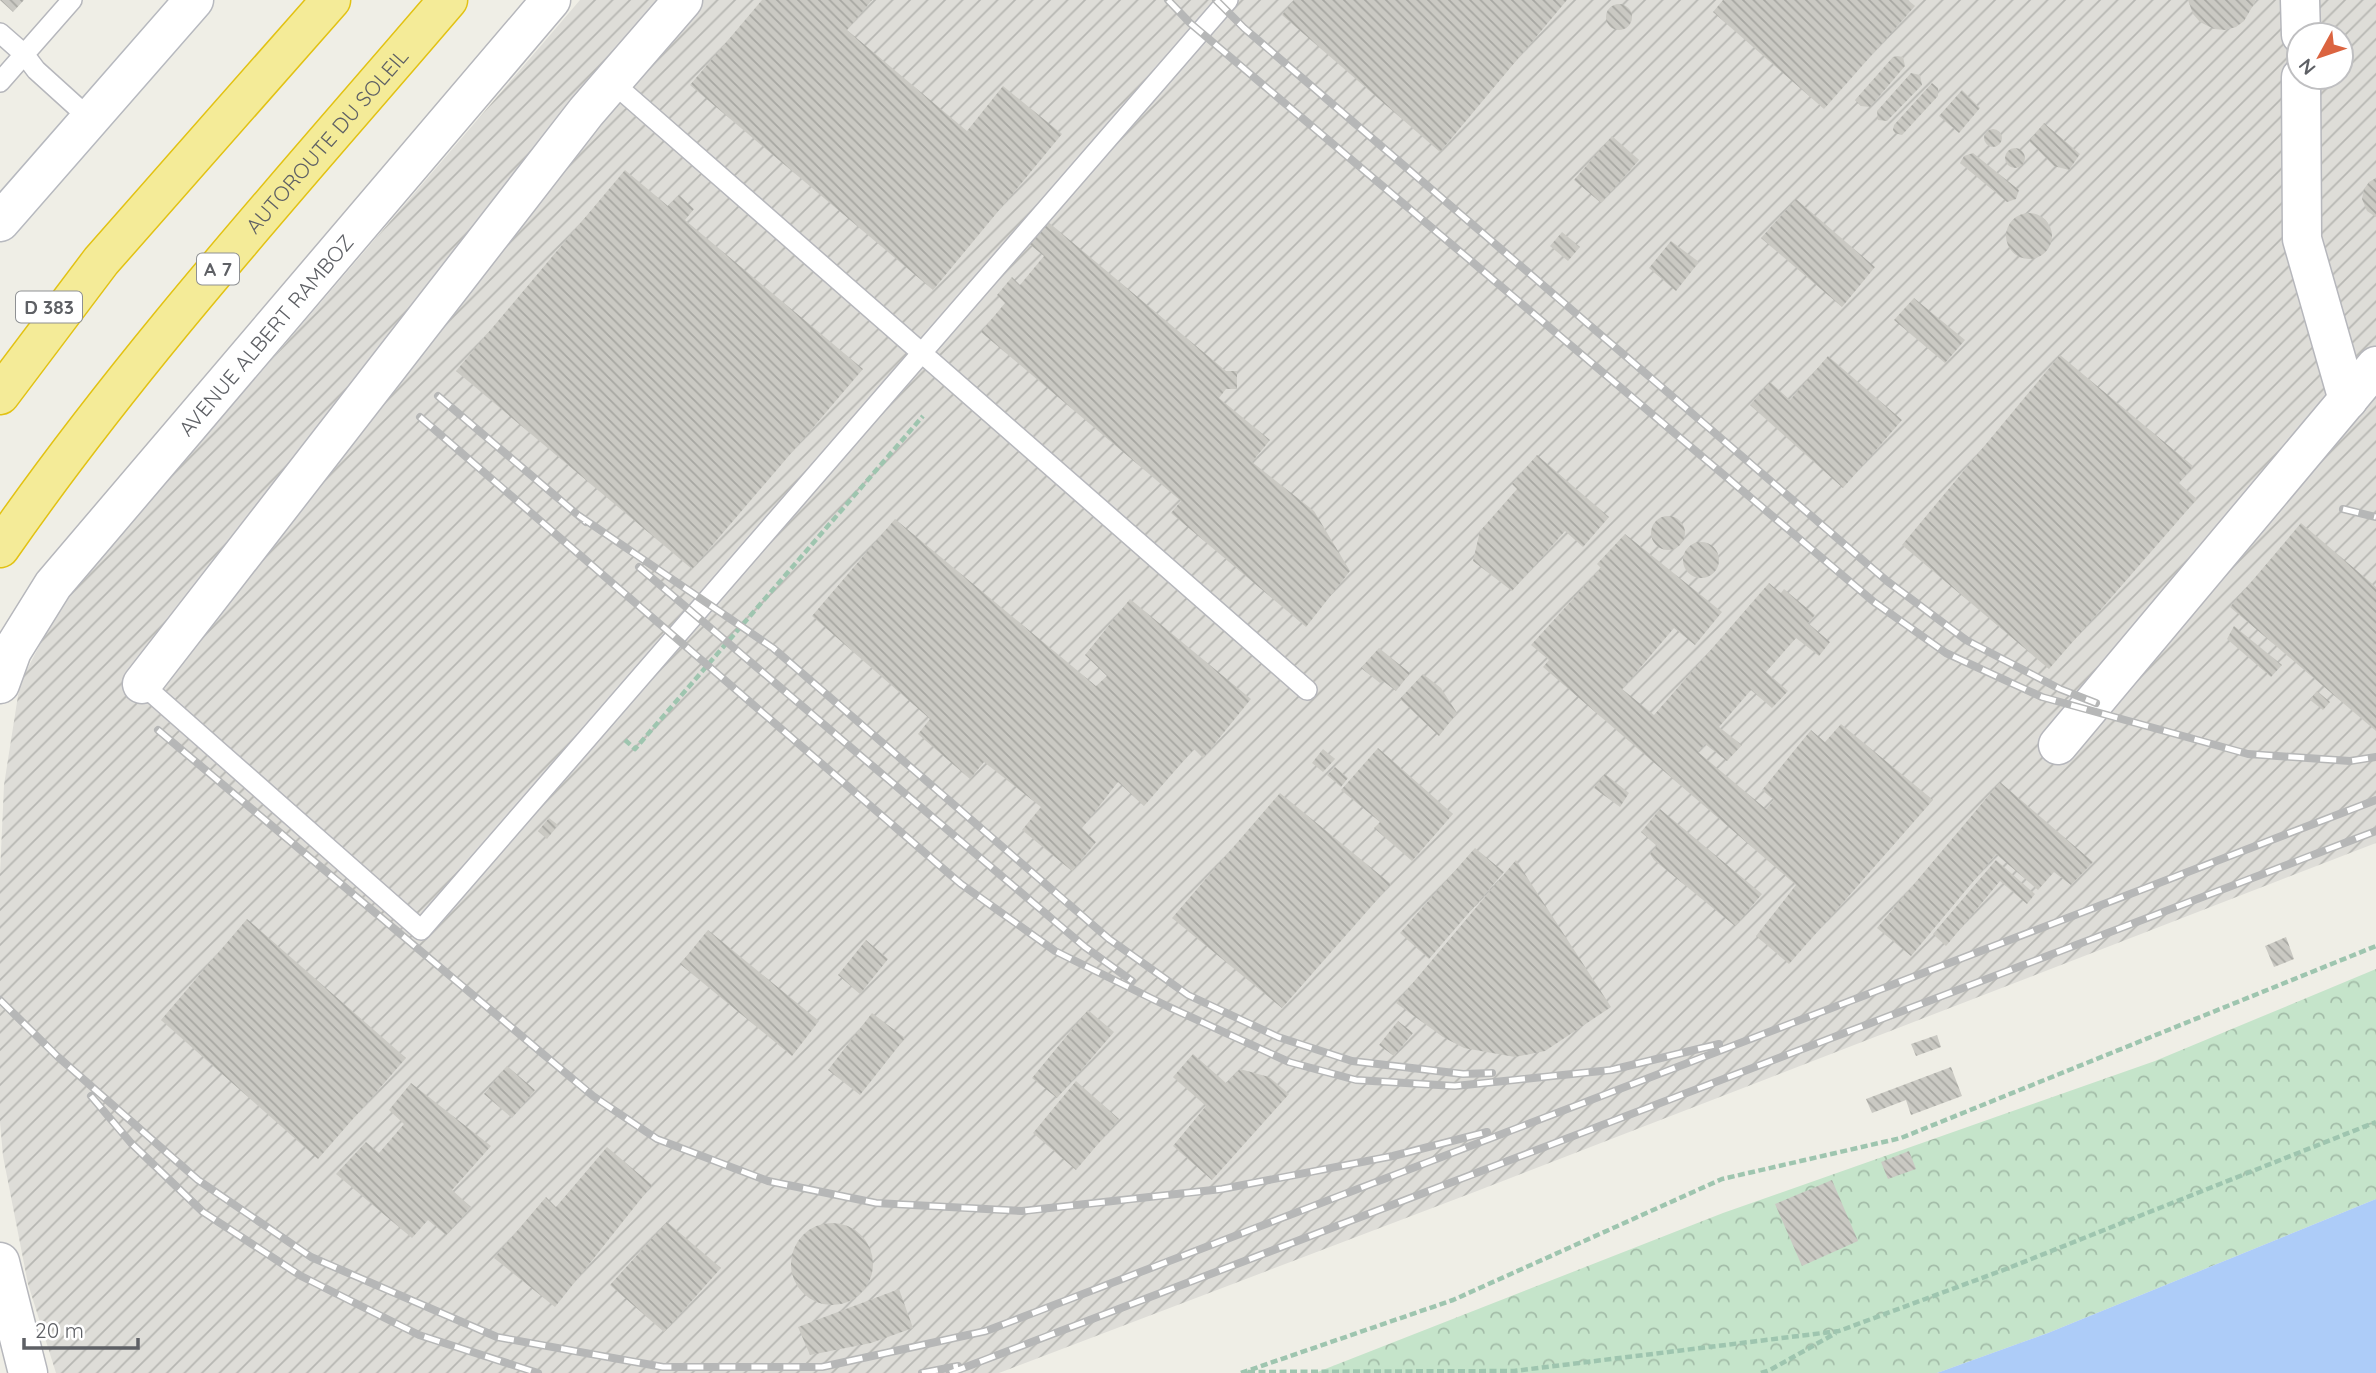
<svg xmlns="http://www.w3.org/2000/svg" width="2376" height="1373" font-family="Quicksand,sans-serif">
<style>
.industrial{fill:url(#industrial-furrows);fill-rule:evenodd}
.forest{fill:url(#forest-crowns)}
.water{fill:#adccf8}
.building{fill:url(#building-back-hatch)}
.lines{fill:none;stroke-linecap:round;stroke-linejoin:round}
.lane-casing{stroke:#b6b7bc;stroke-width:22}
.street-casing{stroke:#b6b7bc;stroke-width:41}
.secondary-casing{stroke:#b7b9bf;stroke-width:41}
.highway-casing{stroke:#e2c213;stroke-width:41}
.path{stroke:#9ec5af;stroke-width:4.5;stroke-dasharray:7 3.5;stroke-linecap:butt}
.lane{stroke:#fff;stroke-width:19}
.street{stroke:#fff;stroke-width:38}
.secondary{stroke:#fff;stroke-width:38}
.highway{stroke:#f4eb98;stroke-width:38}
.rail-casing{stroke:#b6b7b7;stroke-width:8}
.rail{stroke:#fff;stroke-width:5;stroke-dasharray:16;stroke-linecap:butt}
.labels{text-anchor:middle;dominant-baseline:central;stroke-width:5;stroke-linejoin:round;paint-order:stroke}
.shield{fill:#fff;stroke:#8e9093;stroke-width:2}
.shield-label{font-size:19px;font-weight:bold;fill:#5e6065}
.street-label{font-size:21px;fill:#5e6065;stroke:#fff}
</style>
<defs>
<pattern id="industrial-furrows" width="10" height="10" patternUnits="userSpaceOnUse" patternTransform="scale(1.75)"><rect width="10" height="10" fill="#deddd8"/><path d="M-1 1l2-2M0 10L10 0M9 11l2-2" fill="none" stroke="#b7b7b3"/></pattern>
<pattern id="forest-crowns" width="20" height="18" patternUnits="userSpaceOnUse" patternTransform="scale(1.75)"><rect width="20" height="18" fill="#c5e4ca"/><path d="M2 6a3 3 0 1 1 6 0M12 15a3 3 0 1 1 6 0" fill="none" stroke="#a3bca8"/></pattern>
<pattern id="building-back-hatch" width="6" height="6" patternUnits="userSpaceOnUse" patternTransform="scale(1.75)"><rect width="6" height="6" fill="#cac9c3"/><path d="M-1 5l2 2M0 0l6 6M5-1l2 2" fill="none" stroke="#a7a7a2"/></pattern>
</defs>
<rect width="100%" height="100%" fill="#efeee6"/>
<path class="industrial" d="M 580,0 L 2376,0 L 2376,843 L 1477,1191 L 999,1373 L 56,1373 L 28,1284 L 3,1156 L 0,1122 L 0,874 L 4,785 L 20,683 L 67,592 L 208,434 ZM 2299,35 L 2341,35 L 2341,77 L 2299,77 Z"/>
<path class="forest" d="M 2376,969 L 2376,1199 L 2048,1333 L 1937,1373 L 1315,1373 L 1723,1213 L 2155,1061 Z"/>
<path class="water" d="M 2376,1199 L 2376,1373 L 1937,1373 L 2048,1333 Z"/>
<path class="building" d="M 0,0 L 24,0 L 13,12 Z
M 762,0 L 872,0 L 847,30 L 967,131 L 1003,86 L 1062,134 L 933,290 L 690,85 Z
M 1294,0 L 1567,0 L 1440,152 L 1282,15 Z
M 1723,0 L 1908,0 L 1915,6 L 1824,109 L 1713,12 Z
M 2188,0 L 2255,0 L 2255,2 L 2244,21 L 2236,27 L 2225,30 L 2214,29 L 2200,22 L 2193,14 Z
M1606 17a13 13 0 1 1 26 0a13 13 0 1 1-26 0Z
M 1897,56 L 1903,57 L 1905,66 L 1870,107 L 1861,106 L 1855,100 L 1893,57 Z
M 1911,73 L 1920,75 L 1922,85 L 1887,121 L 1878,120 L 1877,111 Z
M 1932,83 L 1938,88 L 1938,96 L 1902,135 L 1895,133 L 1893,130 L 1894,125 Z
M 1962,90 L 1980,108 L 1959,133 L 1939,116 Z
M 2044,123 L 2080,154 L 2069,170 L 2054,166 L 2029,141 Z
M1984 138a9 9 0 1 1 18 0a9 9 0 1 1-18 0Z
M 1612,136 L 1639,160 L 1601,203 L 1574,180 Z
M2005 158a10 10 0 1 1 20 0a10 10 0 1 1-20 0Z
M 1973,153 L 2019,190 L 2016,199 L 2007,202 L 1960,163 L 1964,156 Z
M 625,170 L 668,206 L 679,195 L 694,209 L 685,220 L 863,369 L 692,569 L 456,371 Z
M 2376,178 L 2376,217 L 2367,211 L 2362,199 L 2364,189 L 2369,182 Z
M 1796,199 L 1875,267 L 1842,307 L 1761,238 Z
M2006 236a23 23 0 1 1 46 0a23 23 0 1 1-46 0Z
M 1047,221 L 1226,371 L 1237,371 L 1237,389 L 1226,389 L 1219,398 L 1270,440 L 1252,462 L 1314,511 L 1350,571 L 1306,627 L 1171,513 L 1181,501 L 981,332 L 1005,303 L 997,295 L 1012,277 L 1020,285 L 1044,256 L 1028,243 Z
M 1562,232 L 1580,247 L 1568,261 L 1550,246 Z
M 1671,241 L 1699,262 L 1676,291 L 1649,268 Z
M 1914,298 L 1965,340 L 1945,363 L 1894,320 Z
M 2060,355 L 2193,466 L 2179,483 L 2197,499 L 2049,669 L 1902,545 Z
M 1828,356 L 1902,420 L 1843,488 L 1750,405 L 1770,382 L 1790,400 Z
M 1537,455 L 1609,517 L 1583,547 L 1565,531 L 1512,591 L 1473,561 L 1480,531 L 1517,489 L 1512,484 Z
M1651 533a17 17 0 1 1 34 0a17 17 0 1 1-34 0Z
M 895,519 L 1096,686 L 1107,676 L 1085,655 L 1130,599 L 1251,699 L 1203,758 L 1194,749 L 1144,806 L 1118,782 L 1082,828 L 1096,842 L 1072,871 L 1022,830 L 1041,807 L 984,762 L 970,779 L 918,734 L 930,719 L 812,616 Z
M 2301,523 L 2376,587 L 2376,731 L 2230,607 Z
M 1625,534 L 1722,612 L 1695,645 L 1674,628 L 1622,689 L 1654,715 L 1769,583 L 1781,593 L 1784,589 L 1815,615 L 1808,623 L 1830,642 L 1819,656 L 1796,638 L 1766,672 L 1788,691 L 1772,708 L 1751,690 L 1719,727 L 1742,745 L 1727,761 L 1705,744 L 1698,752 L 1766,809 L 1774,800 L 1762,790 L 1811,730 L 1825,742 L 1841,724 L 1933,800 L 1789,964 L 1756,936 L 1796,885 L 1543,667 L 1549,660 L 1531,645 L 1601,568 L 1597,564 Z
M1683 560a18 18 0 1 1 36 0a18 18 0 1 1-36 0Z
M 2234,626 L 2282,665 L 2271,677 L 2227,639 Z
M 1379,648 L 1410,673 L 1396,691 L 1383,681 L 1380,683 L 1361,668 Z
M 1423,674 L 1441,688 L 1457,713 L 1439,736 L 1400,699 Z
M 2317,691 L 2330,702 L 2323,710 L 2310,700 Z
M 1378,748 L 1453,814 L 1412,861 L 1374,828 L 1380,822 L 1341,790 Z
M 1323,749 L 1335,759 L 1323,772 L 1312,763 Z
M 1335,767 L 1348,778 L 1341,787 L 1327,775 Z
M 1605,774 L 1629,793 L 1620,807 L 1594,788 Z
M 2000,782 L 2093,862 L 2071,885 L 2054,872 L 2038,890 L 1996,854 L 1911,956 L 1877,928 Z
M 1280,793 L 1391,884 L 1282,1008 L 1172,918 Z
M 1660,809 L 1762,894 L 1735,926 L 1654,860 L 1650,854 L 1657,846 L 1641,832 Z
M 549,818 L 558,825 L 547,839 L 538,831 Z
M 1475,848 L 1504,872 L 1429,959 L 1400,933 Z
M 1516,860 L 1611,1007 L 1545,1051 L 1515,1057 L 1464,1048 L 1443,1037 L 1396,1003 Z
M 1996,860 L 2035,894 L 2027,904 L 2000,881 L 1946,946 L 1933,934 Z
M 247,919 L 406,1058 L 318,1159 L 161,1020 Z
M 708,930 L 819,1021 L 792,1056 L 680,964 Z
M 2286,937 L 2294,959 L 2274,967 L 2265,946 Z
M 866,940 L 888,959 L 860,994 L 838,975 Z
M 1088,1010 L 1114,1032 L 1057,1098 L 1032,1078 Z
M 872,1013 L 905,1038 L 860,1095 L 828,1070 Z
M 1398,1021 L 1413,1033 L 1394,1056 L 1379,1045 Z
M 1937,1035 L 1941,1047 L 1916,1056 L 1911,1044 Z
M 1193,1054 L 1226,1083 L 1240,1069 L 1269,1077 L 1289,1094 L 1212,1180 L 1173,1146 L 1206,1106 L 1173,1077 Z
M 507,1066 L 535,1090 L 512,1118 L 484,1094 Z
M 1951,1067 L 1962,1096 L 1911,1115 L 1906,1100 L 1872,1113 L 1866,1099 Z
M 1076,1081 L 1119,1119 L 1076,1170 L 1033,1133 Z
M 411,1083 L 491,1146 L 452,1190 L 471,1207 L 446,1235 L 428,1220 L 412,1238 L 336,1174 L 366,1142 L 379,1153 L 404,1124 L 389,1110 Z
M 607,1147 L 652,1185 L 555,1307 L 494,1258 L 546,1197 L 556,1207 Z
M 1909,1151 L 1916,1169 L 1888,1179 L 1881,1162 Z
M 1832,1180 L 1858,1241 L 1802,1266 L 1775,1204 Z
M 667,1222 L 721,1268 L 664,1332 L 610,1285 Z
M791 1264a41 41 0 1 1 82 0a41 41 0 1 1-82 0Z
M 899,1289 L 913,1328 L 871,1343 L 810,1355 L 798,1327 Z"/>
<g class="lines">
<defs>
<path id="lane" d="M 0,33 L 24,54 L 36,70 L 89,118
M 0,82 L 72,0
M 612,82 L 1307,690
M 142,684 L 421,930 L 1228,0"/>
<g id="street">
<path d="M 2300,0 L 2301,35"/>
<path d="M 2301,77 L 2302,239 L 2348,400"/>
<path id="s1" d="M 0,684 L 12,651 L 53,585 L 551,0"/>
<path d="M 142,684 L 586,112 L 683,0"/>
<path d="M 2058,745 L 2376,366"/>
<path d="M 0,1262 L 28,1373"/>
</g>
<path id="secondary" d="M 0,222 L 194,0"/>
<g id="highway">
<path d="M 0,395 L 101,261 L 331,0"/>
<path id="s2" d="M 0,548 C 135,354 295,179 448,0"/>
</g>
</defs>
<use href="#lane" class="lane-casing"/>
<use href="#street" class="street-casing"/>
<use href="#secondary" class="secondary-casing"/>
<use href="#highway" class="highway-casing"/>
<path class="path" d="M 625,740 L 635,749 L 923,416
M 1248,1372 L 1514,1371 L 1839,1331 L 2006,1269 L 2376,1122
M 1241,1373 L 1453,1300 L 1722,1179 L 1901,1138 L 2376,946
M 1761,1373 L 1770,1370 L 1836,1333"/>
<use href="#lane" class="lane"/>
<use href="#street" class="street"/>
<use href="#secondary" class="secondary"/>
<use href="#highway" class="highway"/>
<defs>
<path id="rail" d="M 1168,0 L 1190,23 L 1874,602 L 1946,653 L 2042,697 L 2248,754 L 2350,761 L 2376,757
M 1216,0 L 1244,28 L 1887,581 L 1966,640 L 2060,689 L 2096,703
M 438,396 L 586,522
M 420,417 L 961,884 L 1055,951 L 1169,1007 L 1289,1062 L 1356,1080 L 1455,1086 L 1611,1070 L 1719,1044
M 2343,509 L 2376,517
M 578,515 L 773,648 L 1109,939 L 1188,995 L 1278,1037 L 1352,1061 L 1463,1074 L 1492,1073
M 639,567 L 1085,947 L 1132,981
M 158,730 L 593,1096 L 657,1139 L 768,1181 L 876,1203 L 1022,1211 L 1222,1189 L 1393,1156 L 1487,1132
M 0,1000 L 57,1056 L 198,1180 L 311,1257 L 497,1337 L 663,1367 L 822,1367 L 986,1331 L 2376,800
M 91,1096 L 131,1143 L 203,1212 L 301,1276 L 419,1335 L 538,1373
M 922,1373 L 958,1366
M 950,1373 L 2376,831"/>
</defs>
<use href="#rail" class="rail-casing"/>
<use href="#rail" class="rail"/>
</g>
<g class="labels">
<g class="shield">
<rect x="197" y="253.5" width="42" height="31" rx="5"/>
<rect x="16" y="291.5" width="66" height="31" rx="5"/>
</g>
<g class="shield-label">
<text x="218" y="269">A 7</text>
<text x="49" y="307">D 383</text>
</g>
<g class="street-label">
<text stroke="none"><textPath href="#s2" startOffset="522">AUTOROUTE DU SOLEIL</textPath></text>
<text stroke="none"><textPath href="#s1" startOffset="441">AVENUE ALBERT RAMBOZ</textPath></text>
</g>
</g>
<g transform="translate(2320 56) rotate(230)"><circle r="33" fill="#ffffff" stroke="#bfbfc1" stroke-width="2"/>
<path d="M0-5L12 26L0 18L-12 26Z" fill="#db6440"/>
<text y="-10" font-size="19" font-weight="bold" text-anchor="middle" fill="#5e6065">N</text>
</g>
<path d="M24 1338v10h114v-10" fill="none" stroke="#5e6065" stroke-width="3.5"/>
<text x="35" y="1338" font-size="21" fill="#5e6065" stroke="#ffffff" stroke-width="5" paint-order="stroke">20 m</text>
</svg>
